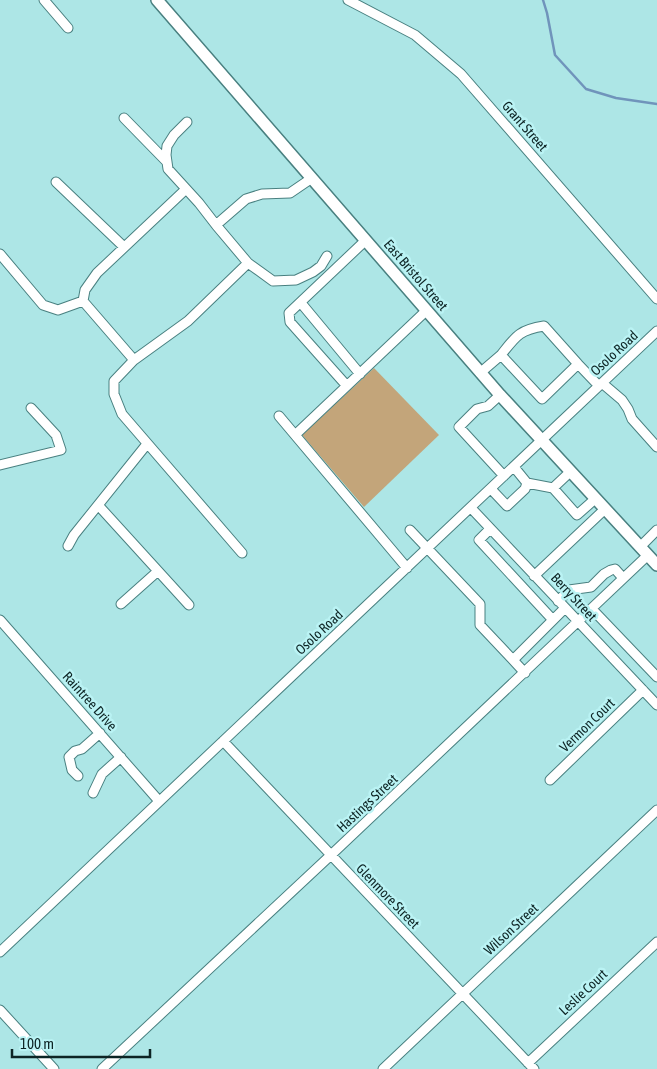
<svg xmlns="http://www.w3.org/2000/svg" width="657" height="1069" font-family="'Asap Condensed',sans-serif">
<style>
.green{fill:#c3a57a}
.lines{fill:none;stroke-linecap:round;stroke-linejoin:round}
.stream{stroke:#7094bb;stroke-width:2.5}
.minor-casing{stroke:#498080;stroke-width:11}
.major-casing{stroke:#498080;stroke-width:14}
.minor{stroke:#fff;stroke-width:9}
.major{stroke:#fff;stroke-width:11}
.labels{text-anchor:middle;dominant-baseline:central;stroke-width:5;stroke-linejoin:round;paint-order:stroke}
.street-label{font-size:14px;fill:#0d2424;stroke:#baf3f4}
</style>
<rect width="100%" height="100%" fill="#ade6e6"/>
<path class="green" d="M 374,368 L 439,435 L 364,507 L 302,435 Z"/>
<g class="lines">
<path class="stream" d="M 543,0 L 547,13 L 555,55 L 586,89 L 616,98 L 657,104"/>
<defs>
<path id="minor" d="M 44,0 L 68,28
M 348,0 L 415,35 L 461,74 L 657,299
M 124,118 L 166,161
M 187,122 L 174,135 L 167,146 L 166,155 L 168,169 L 199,203 L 216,225
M 56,182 L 124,247
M 0,254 L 43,305 L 58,310 L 83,301 L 134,360
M 248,263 L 273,281 L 296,280 L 313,272 L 321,266 L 327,256
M 83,301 L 85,290 L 97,273 L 185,190
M 301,303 L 360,374
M 501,355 C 516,336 519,330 544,326 L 578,364
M 480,373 L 501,355 L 542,399 L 578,364 L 599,386
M 602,383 L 622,400 L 628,409 L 632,419 L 657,447
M 347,386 L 290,322 L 289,313 L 366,240
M 500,395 L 488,406 L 477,409 L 459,427 L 504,476
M 279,416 L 295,435
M 0,465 L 61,450 L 56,435 L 31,408
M 514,467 L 527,483 L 553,488 L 570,472
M 553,488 L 577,515 L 595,499
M 491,489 L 507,506 L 525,489 L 527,483
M 98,505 L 189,605
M 471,508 L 657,705
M 490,529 L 479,540 L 553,620 L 565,608
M 410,530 L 480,604 L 480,625 L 513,660
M 68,546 L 74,535 L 147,444
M 640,547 L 657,530
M 242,553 L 122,414 L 114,394 L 114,381 L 134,360 L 188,321 L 248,263 L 216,225 L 246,199 L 262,194 L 290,193 L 312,178
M 407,568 L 295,435 L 427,310
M 534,576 L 605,509
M 558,601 L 569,590 L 591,587 L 604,574 L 611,570 L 615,569 L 623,578
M 121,604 L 158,571
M 592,609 L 657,677
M 0,620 L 159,801
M 525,673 L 513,660 L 553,620
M 223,741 L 534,1069
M 78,776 L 72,770 L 69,757 L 75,751 L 82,749 L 100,733
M 550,780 L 643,690
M 93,793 L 102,774 L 121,757
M 0,952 L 657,331
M 0,1010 L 54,1069
M 528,1063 L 657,942
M 102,1069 L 331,855 L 648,555
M 383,1069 L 657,810"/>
<path id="major" d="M 157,0 L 500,395 L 657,565"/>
</defs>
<use href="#minor" class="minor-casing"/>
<use href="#major" class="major-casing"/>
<use href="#minor" class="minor"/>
<use href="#major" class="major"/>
</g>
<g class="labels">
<g class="street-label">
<text transform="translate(525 126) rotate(49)">Grant Street</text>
<text transform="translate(416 275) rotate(49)">East Bristol Street</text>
<text transform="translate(614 353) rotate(-43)">Osolo Road</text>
<text transform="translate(574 597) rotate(47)">Berry Street</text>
<text transform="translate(319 632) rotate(-43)">Osolo Road</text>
<text transform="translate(90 701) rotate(48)">Raintree Drive</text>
<text transform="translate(587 725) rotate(-44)">Vermon Court</text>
<text transform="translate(367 803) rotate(-43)">Hastings Street</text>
<text transform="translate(388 896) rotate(46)">Glenmore Street</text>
<text transform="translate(511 929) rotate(-43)">Wilson Street</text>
<text transform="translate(583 992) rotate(-43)">Leslie Court</text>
</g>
</g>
<path d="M12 1049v8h138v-8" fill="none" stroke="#0d2424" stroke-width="2.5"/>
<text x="20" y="1049" font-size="15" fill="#0d2424" stroke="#baf3f4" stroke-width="4" paint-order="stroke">100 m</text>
</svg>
